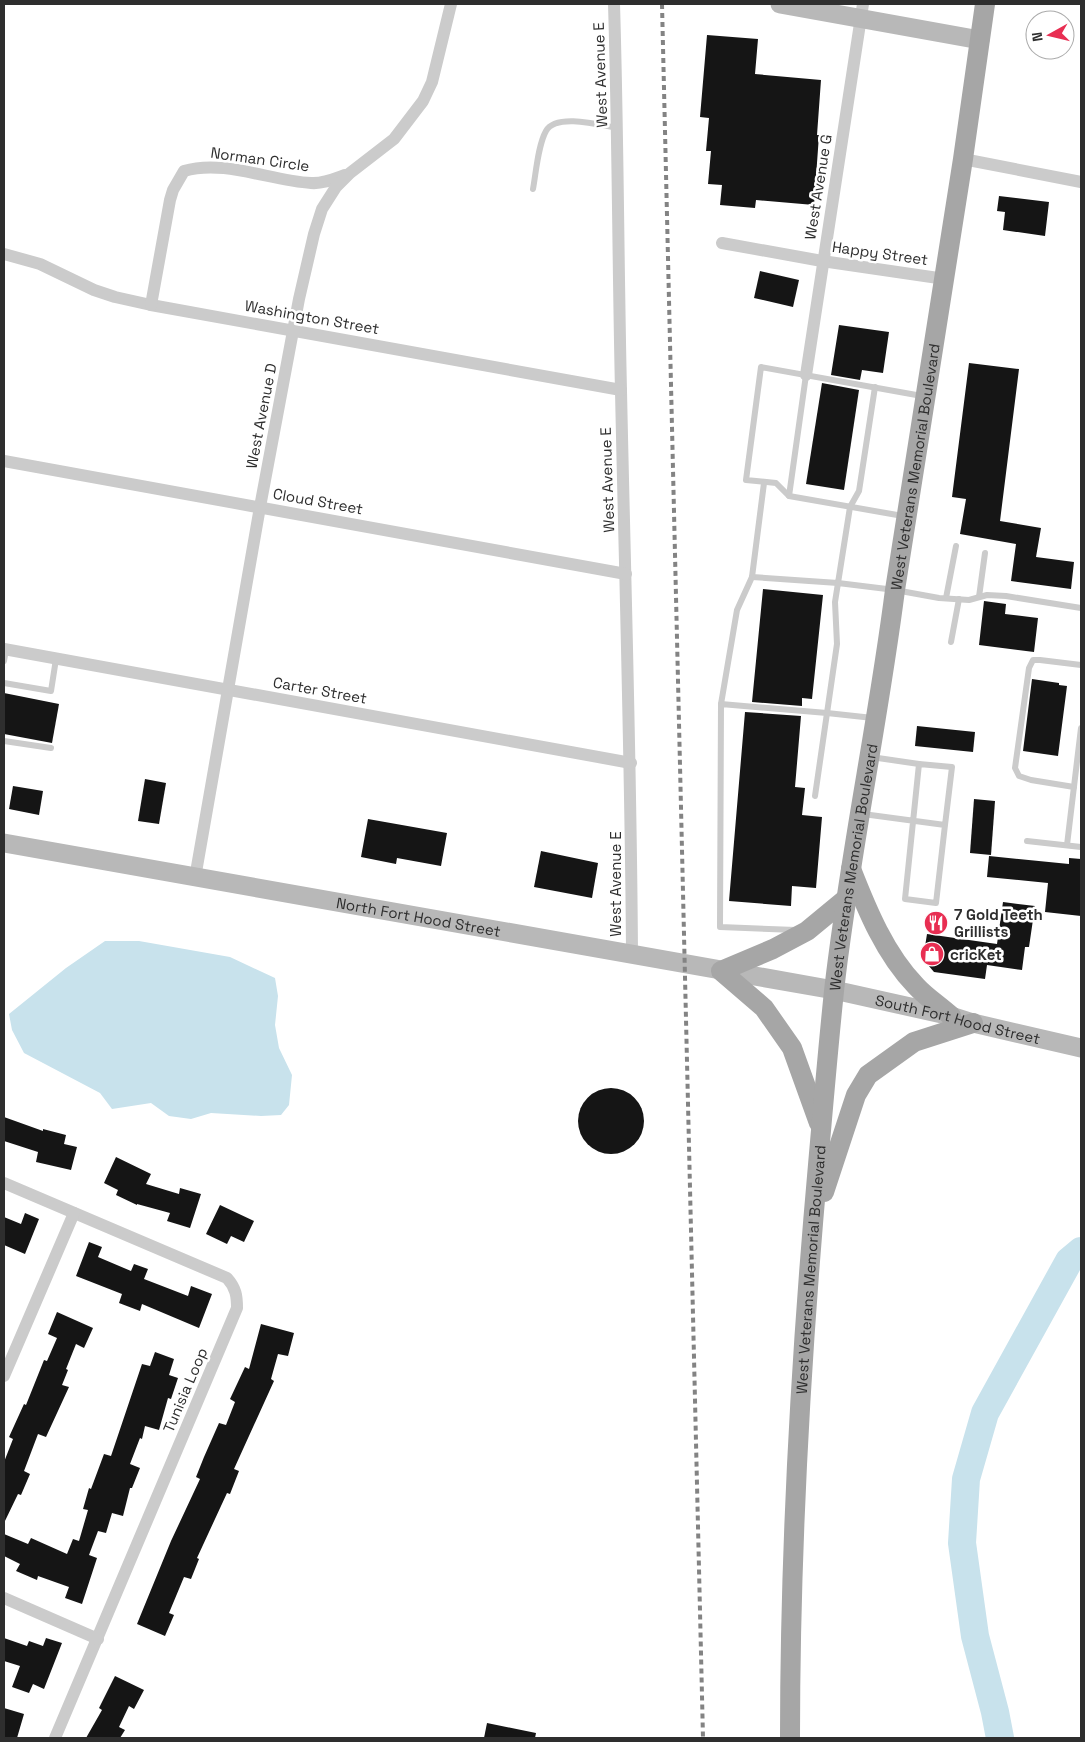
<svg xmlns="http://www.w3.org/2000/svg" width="1085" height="1742" font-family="'Space Grotesk',sans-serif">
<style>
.water{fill:#c8e2ec}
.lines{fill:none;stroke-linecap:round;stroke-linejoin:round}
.river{stroke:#c8e2ec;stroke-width:28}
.building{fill:#151515}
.lane{stroke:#cbcbcb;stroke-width:6}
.street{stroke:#cbcbcb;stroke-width:12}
.secondary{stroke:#b8b8b8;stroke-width:19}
.primary{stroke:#a6a6a6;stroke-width:20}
.rail{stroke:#838383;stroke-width:4;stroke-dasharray:5 4;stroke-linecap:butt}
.labels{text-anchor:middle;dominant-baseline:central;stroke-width:5;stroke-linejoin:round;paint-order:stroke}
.street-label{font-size:15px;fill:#2e2e2e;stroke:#fff}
.poi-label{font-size:15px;font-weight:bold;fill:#2e2e2e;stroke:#fff;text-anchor:start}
</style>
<rect width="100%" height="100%" fill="#fff"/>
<!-- water -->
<path class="water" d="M 105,941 L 139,941 L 230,957 L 275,978 L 278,996 L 275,1025 L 279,1048 L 292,1075 L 289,1105 L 281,1115 L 261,1116 L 211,1113 L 191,1119 L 169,1116 L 151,1103 L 112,1109 L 100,1093 L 24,1053 L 12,1030 L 9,1014 L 66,968 Z"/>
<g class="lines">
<!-- river -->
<path class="river" d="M 1000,1738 L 995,1712 L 975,1636 L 962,1543 L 966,1479 L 985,1413 L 1069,1261 L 1081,1251"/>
</g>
<!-- building -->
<g class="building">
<path d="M 707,35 L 758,39 L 755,74 L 821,80 L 817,135 L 819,135 L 814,205 L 756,200 L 755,208 L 720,205 L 722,185 L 708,184 L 711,151 L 706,151 L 709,118 L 700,117 Z"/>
<path d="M 999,196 L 1049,202 L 1045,236 L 1003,230 L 1005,212 L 997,211 Z"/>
<path d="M 760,271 L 799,280 L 793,307 L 754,298 Z"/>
<path d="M 839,325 L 889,332 L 883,373 L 862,370 L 860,380 L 831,375 Z"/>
<path d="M 969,363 L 1019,369 L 1000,521 L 1041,528 L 1036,557 L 1074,562 L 1071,589 L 1011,581 L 1016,544 L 960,534 L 966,499 L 952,497 Z"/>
<path d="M 822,383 L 859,390 L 844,490 L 806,484 Z"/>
<path d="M 763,589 L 823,595 L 812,699 L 802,698 L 802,706 L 752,702 Z"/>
<path d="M 984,601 L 1006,604 L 1005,614 L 1038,618 L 1034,652 L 979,645 Z"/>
<path d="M 1032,679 L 1059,683 L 1059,685 L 1067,686 L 1058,756 L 1023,751 Z"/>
<path d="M 4,693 L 59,704 L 52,743 L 4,734 Z"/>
<path d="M 745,712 L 801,716 L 795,787 L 805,788 L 802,815 L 822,817 L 816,888 L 792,886 L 791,906 L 729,901 Z"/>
<path d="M 917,726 L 975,732 L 973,752 L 915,746 Z"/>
<path d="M 145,779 L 166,783 L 159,824 L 138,821 Z"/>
<path d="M 13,786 L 43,791 L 39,815 L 9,809 Z"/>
<path d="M 974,799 L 995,801 L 991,855 L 970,853 Z"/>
<path d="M 368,819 L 447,833 L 441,866 L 397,858 L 396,864 L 361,857 Z"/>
<path d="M 541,851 L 598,863 L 592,898 L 534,887 Z"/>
<path d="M 989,856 L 1069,864 L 1069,858 L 1081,859 L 1081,916 L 1045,912 L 1048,883 L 987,877 Z"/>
<path d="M 1003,902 L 1035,906 L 1029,947 L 1025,947 L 1022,970 L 987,965 L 985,979 L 934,972 L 923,959 L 927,934 L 997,944 Z"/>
<circle cx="611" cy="1121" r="33"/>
<path d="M 4,1117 L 43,1131 L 43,1129 L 66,1135 L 64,1144 L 77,1147 L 71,1170 L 36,1162 L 38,1152 L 4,1141 Z"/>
<path d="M 116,1157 L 151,1174 L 146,1184 L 179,1194 L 180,1188 L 201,1194 L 190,1228 L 167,1221 L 170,1213 L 137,1204 L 137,1205 L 116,1195 L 118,1190 L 104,1183 Z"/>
<path d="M 220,1205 L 254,1221 L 244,1242 L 231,1236 L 227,1244 L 206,1234 Z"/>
<path d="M 25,1213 L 39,1219 L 25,1254 L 4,1245 L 4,1217 L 21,1224 Z"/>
<path d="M 89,1242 L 102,1247 L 98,1257 L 131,1271 L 134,1264 L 148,1269 L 144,1279 L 188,1296 L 191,1286 L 212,1294 L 199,1328 L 142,1304 L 140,1311 L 119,1303 L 122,1294 L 76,1276 Z"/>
<path d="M 57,1312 L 93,1328 L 84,1348 L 76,1344 L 66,1369 L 68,1370 L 62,1385 L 69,1387 L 46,1437 L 38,1434 L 24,1471 L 30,1474 L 21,1495 L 18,1494 L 4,1523 L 4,1462 L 13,1439 L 9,1437 L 24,1404 L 26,1405 L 44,1360 L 47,1361 L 57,1338 L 48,1334 Z"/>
<path d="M 261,1324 L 294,1333 L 288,1356 L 278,1354 L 271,1379 L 274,1381 L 234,1469 L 239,1471 L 230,1494 L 227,1493 L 197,1558 L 199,1559 L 191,1579 L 184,1577 L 169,1613 L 174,1615 L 165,1636 L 137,1624 L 171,1541 L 200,1479 L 196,1477 L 204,1457 L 219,1423 L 226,1425 L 235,1402 L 230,1399 L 245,1367 L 249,1369 Z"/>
<path d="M 155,1352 L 174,1359 L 169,1375 L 178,1378 L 171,1399 L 168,1398 L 159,1430 L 145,1426 L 142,1439 L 140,1438 L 130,1464 L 140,1468 L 132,1488 L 130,1488 L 123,1516 L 112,1513 L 106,1533 L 98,1531 L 89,1555 L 97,1558 L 82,1604 L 65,1598 L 69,1587 L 38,1576 L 37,1580 L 16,1571 L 20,1564 L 4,1556 L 4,1534 L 28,1544 L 31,1538 L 67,1554 L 73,1539 L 79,1541 L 88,1510 L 83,1509 L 89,1488 L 91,1489 L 104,1454 L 111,1456 L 142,1364 L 150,1366 Z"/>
<path d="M 4,1638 L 27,1646 L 29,1641 L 43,1646 L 46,1638 L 62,1643 L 44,1689 L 33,1684 L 29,1693 L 12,1687 L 20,1666 L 4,1661 Z"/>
<path d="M 115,1676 L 144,1690 L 134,1709 L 129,1706 L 119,1727 L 125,1730 L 120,1738 L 86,1738 L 102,1710 L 99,1708 Z"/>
<path d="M 4,1708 L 24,1714 L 17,1738 L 4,1738 Z"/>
<path d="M 487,1723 L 536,1733 L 535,1738 L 484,1738 Z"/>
</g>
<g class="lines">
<!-- lane -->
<g class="lane">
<path d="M 533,189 C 536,173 538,145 546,131 C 556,113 600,125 617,128"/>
<path d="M 789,496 L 806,375"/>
<path d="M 903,516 L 789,496 L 776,483 L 746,480 L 761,367 L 922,396"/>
<path d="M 752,577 L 838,583 L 850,507 L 859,491 L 875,387"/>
<path d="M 979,597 L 985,553"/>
<path d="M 946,598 L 956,546"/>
<path d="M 951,642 L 959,599"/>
<path d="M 4,661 L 6,649"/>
<path d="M 4,683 L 51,691 L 56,659"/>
<path d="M 721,704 L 737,610 L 752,577 L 764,483"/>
<path d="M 4,741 L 51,748"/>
<path d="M 871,757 L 919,764"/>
<path d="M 1074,787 L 1031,780 L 1019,776 L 1015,768 L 1029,668 L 1033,660 L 1040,660 L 1081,665"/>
<path d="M 815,796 L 837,644 L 835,602 L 838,583 L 895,590 L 939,598 L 969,600 L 987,595 L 1006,596 L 1081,608"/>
<path d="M 863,814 L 945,825 L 952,767 L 919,764 L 905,899 L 936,903 L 945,825"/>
<path d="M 1027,841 L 1081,847"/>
<path d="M 1067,845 L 1081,728"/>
<path d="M 796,930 L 720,927 L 721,704 L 827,713 L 873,718"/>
</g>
<!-- street -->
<g class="street">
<path d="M 614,4 C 618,133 618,262 621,391 C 625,579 631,767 632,955"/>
<path d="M 963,159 L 1081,182"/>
<path d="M 722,243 L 822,261 L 945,279"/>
<path d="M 4,254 L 40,264 L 94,290 L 115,297 L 151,305 L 621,390"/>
<path d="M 151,305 L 170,200 L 173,190 L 184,171 C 224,159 271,181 311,183 C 323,184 334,179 345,175"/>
<path d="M 806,375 L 863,4"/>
<path d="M 4,461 L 626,574"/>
<path d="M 4,649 L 631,763"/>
<path d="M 195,878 L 260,507 L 299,299 L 314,234 L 322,209 L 336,187 L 350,173 L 394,139 L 423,101 L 432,82 L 451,4"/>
<path d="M 4,1183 L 227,1278 C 236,1288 237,1296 237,1308 L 55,1738"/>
<path d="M 4,1376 L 74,1213"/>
<path d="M 4,1598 L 98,1639"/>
</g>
<!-- secondary -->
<g class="secondary">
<path d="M 780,4 L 980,40"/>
<path id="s1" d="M 4,843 L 834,990 L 951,1016 L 973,1023 L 1081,1048"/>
</g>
<!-- primary -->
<g class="primary">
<path d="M 851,869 C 867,910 885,954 916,986 C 926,997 940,1006 951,1016"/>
<path d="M 819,1123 L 792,1048 L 764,1008 L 721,971 L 773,949 L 807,931 L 847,898"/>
<path d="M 824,1192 L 856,1095 L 868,1075 L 914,1042 L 973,1023"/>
<path id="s2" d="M 790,1738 C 790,1547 801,1355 818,1165 C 823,1107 828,1049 834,991 C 849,857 878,724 895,590 L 963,159 L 985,4"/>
</g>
<!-- rail -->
<path class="rail" d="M 662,4 L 703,1738"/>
</g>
<!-- icons -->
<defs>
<g id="restaurant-disc" transform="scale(1.25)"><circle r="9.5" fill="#e82e52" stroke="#fff"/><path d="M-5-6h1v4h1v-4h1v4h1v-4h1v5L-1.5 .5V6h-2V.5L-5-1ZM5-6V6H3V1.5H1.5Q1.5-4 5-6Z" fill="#fff"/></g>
<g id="shop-disc" transform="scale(1.25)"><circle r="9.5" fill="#e82e52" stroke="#fff"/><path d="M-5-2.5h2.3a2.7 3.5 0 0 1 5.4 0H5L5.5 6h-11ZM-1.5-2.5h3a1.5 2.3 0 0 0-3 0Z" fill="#fff"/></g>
</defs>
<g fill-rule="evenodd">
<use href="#restaurant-disc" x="936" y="923"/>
<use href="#shop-disc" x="932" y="954"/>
</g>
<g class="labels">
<!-- street labels -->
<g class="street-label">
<text transform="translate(600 75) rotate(-92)">West Avenue E</text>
<text transform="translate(260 159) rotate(8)">Norman Circle</text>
<text transform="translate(818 187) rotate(-81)">West Avenue G</text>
<text transform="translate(880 253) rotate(8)">Happy Street</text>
<text transform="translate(312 317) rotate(10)">Washington Street</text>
<text transform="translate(261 416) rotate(-79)">West Avenue D</text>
<text stroke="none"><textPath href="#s2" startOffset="1279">West Veterans Memorial Boulevard</textPath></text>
<text transform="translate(607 480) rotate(-92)">West Avenue E</text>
<text transform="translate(318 501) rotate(10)">Cloud Street</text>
<text transform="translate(320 690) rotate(10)">Carter Street</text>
<text stroke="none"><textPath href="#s2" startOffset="874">West Veterans Memorial Boulevard</textPath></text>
<text transform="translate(615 884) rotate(-90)">West Avenue E</text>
<text stroke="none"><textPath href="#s1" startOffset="421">North Fort Hood Street</textPath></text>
<text stroke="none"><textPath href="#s1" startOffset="970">South Fort Hood Street</textPath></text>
<text stroke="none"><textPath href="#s2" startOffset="469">West Veterans Memorial Boulevard</textPath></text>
<text transform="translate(185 1390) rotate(-67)">Tunisia Loop</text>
</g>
<!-- poi labels -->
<g class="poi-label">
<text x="954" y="914">7 Gold Teeth<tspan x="954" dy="17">Grillists</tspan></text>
<text x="950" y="954">cricKet</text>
</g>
</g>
<!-- border -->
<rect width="1085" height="1742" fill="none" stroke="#2e2e2e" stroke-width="10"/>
<!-- north arrow -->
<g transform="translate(1050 35) rotate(262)"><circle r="24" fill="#ffffff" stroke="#ababab"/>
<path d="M0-4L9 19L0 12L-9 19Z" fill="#e82e52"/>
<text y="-8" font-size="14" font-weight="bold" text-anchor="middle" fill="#2e2e2e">N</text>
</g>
</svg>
